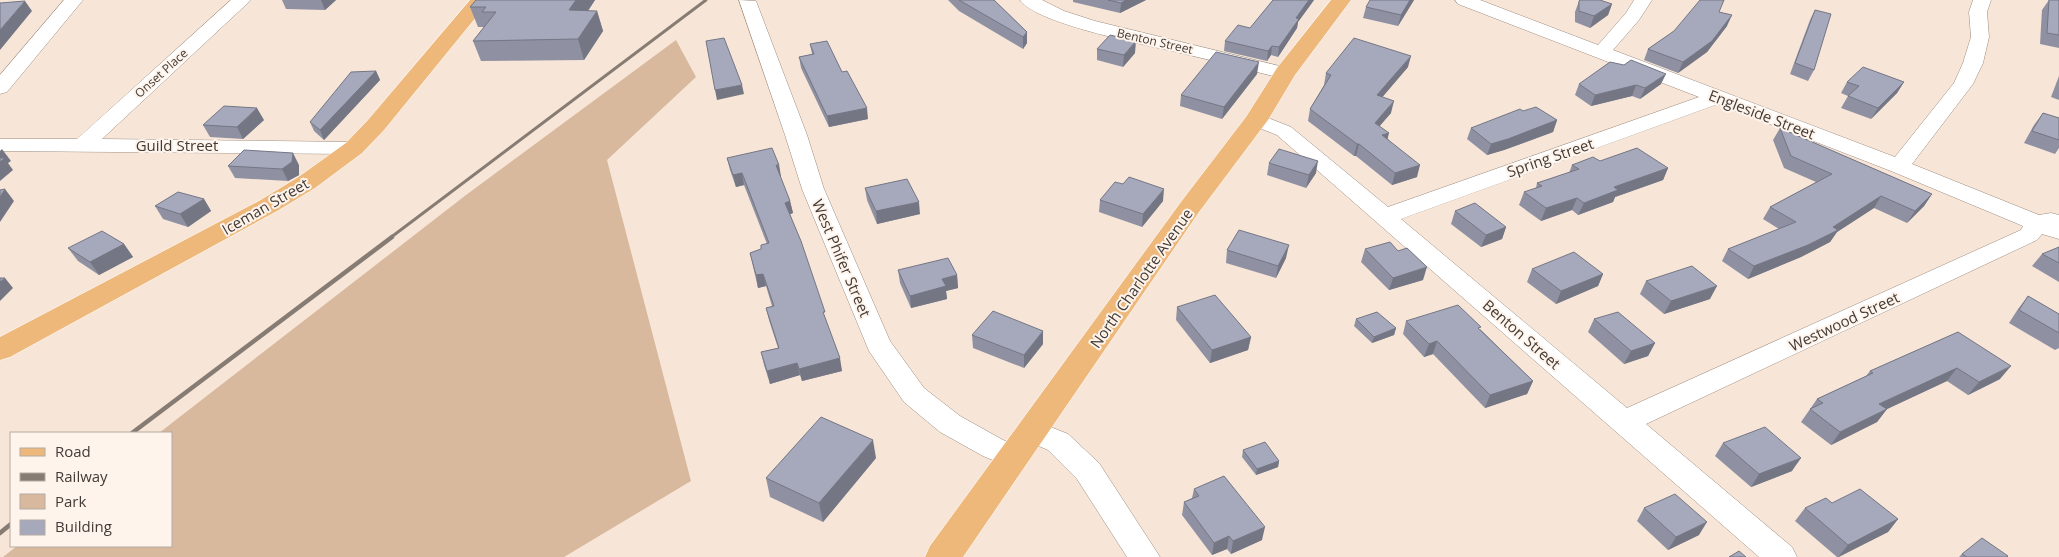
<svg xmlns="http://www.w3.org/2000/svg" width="2059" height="557" font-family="'Open Sans',sans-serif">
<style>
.green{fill:#d8b99e}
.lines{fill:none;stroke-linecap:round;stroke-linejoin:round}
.minor-casing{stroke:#9c8c7f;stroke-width:1}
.major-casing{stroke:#fff;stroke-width:1}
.minor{fill:#fff;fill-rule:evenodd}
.major{fill:#eeb87b;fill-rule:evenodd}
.rail-far1{stroke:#877c73;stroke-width:3}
.rail{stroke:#877c73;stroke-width:4.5}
.wall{fill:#8f91a2}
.shaded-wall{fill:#747684}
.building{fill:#a6a9bc;stroke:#747684}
.labels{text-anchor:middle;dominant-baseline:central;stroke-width:4;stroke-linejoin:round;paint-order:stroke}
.far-street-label{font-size:12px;fill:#423b36;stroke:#fff4ec}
.street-label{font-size:15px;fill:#423b36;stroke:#fff4ec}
</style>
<rect width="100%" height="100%" fill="#f7e6d7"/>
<!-- green -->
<path class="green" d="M 676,40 L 696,77 L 607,160 L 691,481 L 564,557 L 3,557 L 17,546 L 171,546 L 171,433 L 159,433 L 466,195 Z"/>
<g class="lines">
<!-- minor casing -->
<g class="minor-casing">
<g id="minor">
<path d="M 64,0 L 83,0 L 7,92 L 0,94 L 0,75 Z"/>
<path d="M 231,0 L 251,0 L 102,139 L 354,142 L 362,143 L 365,148 L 362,153 L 354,154 L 0,151 L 0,139 L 77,139 Z"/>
<path d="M 739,0 L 756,1 L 807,135 L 824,189 L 890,341 L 924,388 L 960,416 L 1003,440 L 1025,449 L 1030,457 L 1025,465 L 1015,468 L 1005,465 L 983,456 L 940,432 L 904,402 L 869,351 L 802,189 L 785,135 Z"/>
<path d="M 1020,0 L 1042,0 L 1064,11 L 1095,21 L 1292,69 L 1295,73 L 1292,77 L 1285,79 C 1252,71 1219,62 1185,54 C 1153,46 1037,25 1020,0 Z"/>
<path d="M 1455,0 L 1480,0 L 1598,45 L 1626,13 L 1634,0 L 1652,0 L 1639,20 L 1613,50 L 1895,157 L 1954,83 L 1963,63 L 1971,37 L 1969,12 L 1973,0 L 1991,0 L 1987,12 L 1989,37 L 1983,63 L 1973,84 L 1912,164 L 2039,215 L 2051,213 L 2059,215 L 2059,239 L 2042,234 L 2037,240 L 1646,424 L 1792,547 L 1797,557 L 1759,557 L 1277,135 L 1249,124 L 1246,120 L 1249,116 L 1256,114 L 1263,116 L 1291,127 L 1388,207 L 1699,97 L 1458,4 ZM 1718,104 L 1891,171 L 2023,226 L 2021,230 L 1627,408 L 1401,219 Z"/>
<path d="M 1033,420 L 1068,434 L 1099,463 L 1160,557 L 1127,557 L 1077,479 L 1048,450 L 1023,439 L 1019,431 L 1023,423 Z"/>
</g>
</g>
<!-- major casing -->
<g class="major-casing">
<g id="major">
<path d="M 470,0 L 490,0 L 384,130 L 362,153 L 315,188 L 277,211 L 10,357 L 0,360 L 0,337 L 259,201 L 297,178 L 346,143 L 368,120 Z"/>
<path d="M 1331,0 L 1351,0 L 1295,75 L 1268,120 L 1199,212 L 963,557 L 925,557 L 930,546 L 1181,202 L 1246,117 L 1277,68 Z"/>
</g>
</g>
<!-- minor -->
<use href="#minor" class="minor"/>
<!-- major -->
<use href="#major" class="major"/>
<!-- rail-far1 -->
<path class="rail-far1" d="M 390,238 L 706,0"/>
<!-- rail -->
<g class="rail">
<path d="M 132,433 L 392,237"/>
<path d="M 0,533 L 11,524"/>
</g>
</g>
<!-- wall -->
<g class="wall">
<path d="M 282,0 L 336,0 L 325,10 L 286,9 Z"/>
<path d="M 476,0 L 595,0 L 588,11 L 597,11 L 603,31 L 584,60 L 481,61 L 473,41 L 484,27 L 478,27 L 470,7 Z"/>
<path d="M 948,0 L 994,0 L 1027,32 L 1027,43 L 1023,49 L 959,11 Z"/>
<path d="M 1073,0 L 1146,0 L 1120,13 L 1073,2 Z"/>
<path d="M 1273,0 L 1314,0 L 1298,22 L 1297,28 L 1278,57 L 1271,55 L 1267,61 L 1224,51 L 1225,41 L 1250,28 Z"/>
<path d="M 1414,0 L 1398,26 L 1363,18 L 1366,7 Z"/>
<path d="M 2049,0 L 2059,0 L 2059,48 L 2040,44 L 2042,10 Z"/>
<path d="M 1579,1 L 1612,4 L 1608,15 L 1590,28 L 1575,22 L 1575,12 Z"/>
<path d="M 1815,10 L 1814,70 L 1808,81 L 1790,74 L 1810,20 Z"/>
<path d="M 1719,12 L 1727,26 L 1707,52 L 1678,73 L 1644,60 L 1648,49 L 1674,31 Z"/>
<path d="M 810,44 L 868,119 L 829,127 L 801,68 L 799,57 L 812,54 Z"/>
<path d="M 1097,49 L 1135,53 L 1123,67 L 1097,60 Z"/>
<path d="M 1408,67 L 1382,97 L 1391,113 L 1379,126 L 1388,139 L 1417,177 L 1392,185 L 1356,156 L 1354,156 L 1308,121 L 1310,109 L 1324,85 L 1326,73 Z"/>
<path d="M 376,71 L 380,80 L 324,140 L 314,131 L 310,122 Z"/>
<path d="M 1257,74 L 1222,119 L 1180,106 L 1181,95 Z"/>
<path d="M 2059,76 L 2059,100 L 2051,97 Z"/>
<path d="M 1847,82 L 1904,82 L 1897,93 L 1871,119 L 1841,108 L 1848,96 L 1841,93 Z"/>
<path d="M 1579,84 L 1661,84 L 1640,99 L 1632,96 L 1591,106 L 1575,95 Z"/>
<path d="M 1523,111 L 1557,120 L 1553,132 L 1504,150 L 1487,155 L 1467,139 L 1471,128 Z"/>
<path d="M 2043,113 L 2059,118 L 2059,148 L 2055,154 L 2024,143 L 2034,125 Z"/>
<path d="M 264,120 L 243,139 L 210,137 L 203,125 Z"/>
<path d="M 1780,128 L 1932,194 L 1924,206 L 1907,223 L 1874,208 L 1837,232 L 1830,242 L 1801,257 L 1748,279 L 1722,261 L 1728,249 L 1779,229 L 1763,219 L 1770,207 L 1816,182 L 1784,168 L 1773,140 Z"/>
<path d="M 727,158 L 779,165 L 780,177 L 790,201 L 793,213 L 790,214 L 826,322 L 842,371 L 802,381 L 800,375 L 770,384 L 764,365 L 761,352 L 778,348 L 769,320 L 766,308 L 772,306 L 766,286 L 758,288 L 750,253 L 761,249 L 767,244 L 744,185 L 736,187 L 730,170 Z"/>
<path d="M 1600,161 L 1668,168 L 1663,180 L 1615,197 L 1613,202 L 1578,215 L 1572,210 L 1541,221 L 1519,205 L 1524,192 L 1536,188 L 1537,183 L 1569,173 L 1572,165 Z"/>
<path d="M 1269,163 L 1316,173 L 1306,188 L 1267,175 Z"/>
<path d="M 299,165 L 299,175 L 288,181 L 235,178 L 228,166 Z"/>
<path d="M 865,188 L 920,214 L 877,224 L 867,200 Z"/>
<path d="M 204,199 L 211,211 L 188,227 L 163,219 L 155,206 Z"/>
<path d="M 1100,200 L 1163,201 L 1142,227 L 1099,212 Z"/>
<path d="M 1455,211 L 1506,227 L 1502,239 L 1481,247 L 1451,224 Z"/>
<path d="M 124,244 L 133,257 L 99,275 L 78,261 L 68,248 Z"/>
<path d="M 2059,247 L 2059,282 L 2032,266 L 2042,254 Z"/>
<path d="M 1365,249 L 1398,251 L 1423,280 L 1389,290 L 1361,262 Z"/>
<path d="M 1227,250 L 1286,258 L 1276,278 L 1226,263 Z"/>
<path d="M 1532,269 L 1603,274 L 1598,286 L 1556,304 L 1527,282 Z"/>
<path d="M 898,270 L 957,275 L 958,288 L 946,291 L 947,299 L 911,308 L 900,283 Z"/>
<path d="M 1646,281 L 1710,299 L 1664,314 L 1640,294 Z"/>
<path d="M 2028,296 L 2059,314 L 2059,348 L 2055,350 L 2009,323 L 2018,309 Z"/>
<path d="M 1177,307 L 1251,337 L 1248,350 L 1210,363 L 1176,320 Z"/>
<path d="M 1356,319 L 1396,328 L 1394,335 L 1372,343 L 1354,326 Z"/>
<path d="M 1594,319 L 1655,343 L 1648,356 L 1624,364 L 1588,332 Z"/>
<path d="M 1406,321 L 1480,329 L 1533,381 L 1527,394 L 1485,408 L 1433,354 L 1424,357 L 1403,334 Z"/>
<path d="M 1958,332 L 2000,379 L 1968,395 L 1947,381 L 1887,409 L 1877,422 L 1831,445 L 1801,422 L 1817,399 L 1866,376 L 1870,371 Z"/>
<path d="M 972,335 L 1043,344 L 1024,368 L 973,348 Z"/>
<path d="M 1723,443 L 1792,471 L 1751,487 L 1715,456 Z"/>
<path d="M 1243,450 L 1279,461 L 1278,467 L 1256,475 L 1242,457 Z"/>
<path d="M 876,458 L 823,522 L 770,497 L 766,478 Z"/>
<path d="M 1194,489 L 1262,540 L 1231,554 L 1227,549 L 1212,555 L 1182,515 L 1184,502 L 1192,498 Z"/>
<path d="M 1832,503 L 1898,519 L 1888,532 L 1839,557 L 1837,557 L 1795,521 L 1805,508 Z"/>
<path d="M 1644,508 L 1699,535 L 1668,550 L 1637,521 Z"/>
<path d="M 1962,554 L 2007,557 L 1959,557 Z"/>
</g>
<!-- shaded-wall -->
<g class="shaded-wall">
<path d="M 321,0 L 336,0 L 325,10 Z"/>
<path d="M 576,0 L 595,0 L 575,30 L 569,10 Z"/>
<path d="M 1126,0 L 1146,0 L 1120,13 L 1121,3 Z"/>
<path d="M 1309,0 L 1314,0 L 1298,22 L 1297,28 L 1278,57 L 1279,47 L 1296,18 Z"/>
<path d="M 1410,0 L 1414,0 L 1398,26 L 1401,15 Z"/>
<path d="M 25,1 L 32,11 L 0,50 L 0,30 Z"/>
<path d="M 1612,4 L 1608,15 L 1590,28 L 1594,16 Z"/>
<path d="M 597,11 L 603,31 L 584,60 L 578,39 Z"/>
<path d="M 1732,15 L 1727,26 L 1707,52 L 1678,73 L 1683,62 Z"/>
<path d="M 1027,32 L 1027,43 L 1023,49 L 1023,37 Z"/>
<path d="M 1136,41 L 1135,53 L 1123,67 L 1124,55 Z"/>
<path d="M 1272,46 L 1271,55 L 1267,61 L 1268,51 Z"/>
<path d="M 1411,56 L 1408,67 L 1374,107 L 1377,95 Z"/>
<path d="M 1259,62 L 1257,74 L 1222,119 L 1224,107 Z"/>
<path d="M 376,71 L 380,80 L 324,140 L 320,130 Z"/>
<path d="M 1666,74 L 1661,84 L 1640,99 L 1645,88 Z"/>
<path d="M 1904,82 L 1897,93 L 1871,119 L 1878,108 Z"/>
<path d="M 742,85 L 744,94 L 717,100 L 715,90 Z"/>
<path d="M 1636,85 L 1632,96 L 1591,106 L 1595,95 Z"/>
<path d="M 1394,101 L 1391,113 L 1372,135 L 1375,123 Z"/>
<path d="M 257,108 L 264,120 L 243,139 L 237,127 Z"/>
<path d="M 867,108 L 868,119 L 829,127 L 827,116 Z"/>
<path d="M 1557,120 L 1553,132 L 1504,150 L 1487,155 L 1491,144 Z"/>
<path d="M 1389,133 L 1386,145 L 1382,135 Z"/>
<path d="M 1357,144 L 1359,144 L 1356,156 L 1354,156 Z"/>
<path d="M 2,149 L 11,161 L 8,163 L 13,170 L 0,181 L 0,151 Z"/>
<path d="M 293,153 L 299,165 L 299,175 L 288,181 L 282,169 Z"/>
<path d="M 1318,161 L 1316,173 L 1306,188 L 1309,175 Z"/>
<path d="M 776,165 L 779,165 L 781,176 L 778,177 Z"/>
<path d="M 1420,165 L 1417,177 L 1392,185 L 1395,173 Z"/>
<path d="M 1668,168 L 1663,180 L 1615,197 L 1613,202 L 1578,215 L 1584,203 L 1614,187 Z"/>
<path d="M 742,173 L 744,185 L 736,187 L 733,175 Z"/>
<path d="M 5,189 L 14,201 L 0,222 L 0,197 Z"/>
<path d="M 1164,189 L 1163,201 L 1142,227 L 1143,214 Z"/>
<path d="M 1932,194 L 1924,206 L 1907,223 L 1915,211 Z"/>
<path d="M 1881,196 L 1874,208 L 1837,232 L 1830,242 L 1801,257 L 1748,279 L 1754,266 L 1833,227 Z"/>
<path d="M 1577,198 L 1572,210 L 1541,221 L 1546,208 Z"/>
<path d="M 204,199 L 211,211 L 188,227 L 180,214 Z"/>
<path d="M 790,201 L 793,213 L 788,215 L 785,203 Z"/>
<path d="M 919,202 L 920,214 L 877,224 L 876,211 Z"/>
<path d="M 1506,227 L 1502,239 L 1481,247 L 1486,235 Z"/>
<path d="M 124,244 L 133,257 L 99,275 L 90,262 Z"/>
<path d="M 1289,245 L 1286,258 L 1276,278 L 1278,266 Z"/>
<path d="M 1427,267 L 1423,280 L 1389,290 L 1393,278 Z"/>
<path d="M 763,274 L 766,286 L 758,288 L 756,275 Z"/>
<path d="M 1603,274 L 1598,286 L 1556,304 L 1561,291 Z"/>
<path d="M 957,275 L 958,288 L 946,291 L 947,299 L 911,308 L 910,296 L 942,279 Z"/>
<path d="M 5,278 L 13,288 L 0,301 L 0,282 Z"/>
<path d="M 1717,286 L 1710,299 L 1664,314 L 1671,301 Z"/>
<path d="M 1396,328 L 1394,335 L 1372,343 L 1374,337 Z"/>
<path d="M 1043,331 L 1043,344 L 1024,368 L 1024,355 Z"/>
<path d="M 1251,337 L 1248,350 L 1210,363 L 1212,350 Z"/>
<path d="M 1437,341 L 1433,354 L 1424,357 L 1429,344 Z"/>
<path d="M 1655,343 L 1648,356 L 1624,364 L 1631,351 Z"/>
<path d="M 840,358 L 842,371 L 802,381 L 799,369 Z"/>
<path d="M 797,363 L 800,375 L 770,384 L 767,371 Z"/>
<path d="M 2011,366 L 2000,379 L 1968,395 L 1979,382 Z"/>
<path d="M 1957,368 L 1947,381 L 1870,417 L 1879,404 Z"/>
<path d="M 1533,381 L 1527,394 L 1485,408 L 1490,395 Z"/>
<path d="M 1887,409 L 1877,422 L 1831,445 L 1840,432 Z"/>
<path d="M 873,440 L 876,458 L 823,522 L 819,503 Z"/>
<path d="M 1801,458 L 1792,471 L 1751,487 L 1759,474 Z"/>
<path d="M 1279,461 L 1278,467 L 1256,475 L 1257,469 Z"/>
<path d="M 1898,519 L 1888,532 L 1838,557 L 1848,545 Z"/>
<path d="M 1707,522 L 1699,535 L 1668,550 L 1676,537 Z"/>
<path d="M 1265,527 L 1262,540 L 1231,554 L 1233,541 Z"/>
<path d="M 1229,536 L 1227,549 L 1212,555 L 1214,543 Z"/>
</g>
<!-- building -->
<g class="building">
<path d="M 476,0 L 576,0 L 569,10 L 597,11 L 578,39 L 473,41 L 496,12 L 482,12 L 486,7 L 470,7 Z"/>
<path d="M 959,0 L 994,0 L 1027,32 L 1023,37 Z"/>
<path d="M 1108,0 L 1126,0 L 1121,3 Z"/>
<path d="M 1273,0 L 1309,0 L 1296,18 L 1299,19 L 1279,47 L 1272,46 L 1268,51 L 1225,41 L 1238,25 L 1250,28 Z"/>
<path d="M 1370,0 L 1410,0 L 1401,15 L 1366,7 Z"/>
<path d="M 1580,0 L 1600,0 L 1612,4 L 1594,16 L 1579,11 L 1579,1 Z"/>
<path d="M 1700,0 L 1724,0 L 1719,12 L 1732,15 L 1712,41 L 1683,62 L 1648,49 L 1674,31 Z"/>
<path d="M 2049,0 L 2059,0 L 2059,35 L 2047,33 Z"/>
<path d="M 25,1 L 0,30 L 0,3 Z"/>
<path d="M 1815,10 L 1831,14 L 1814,70 L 1795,63 Z"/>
<path d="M 1110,35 L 1136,41 L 1124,55 L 1097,49 Z"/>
<path d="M 724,38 L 742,85 L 715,90 L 706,41 Z"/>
<path d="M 1354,38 L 1411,56 L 1377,95 L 1394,101 L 1375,123 L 1389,133 L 1382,135 L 1420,165 L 1395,173 L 1359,144 L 1357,144 L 1310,109 L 1331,75 L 1326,73 Z"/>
<path d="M 827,41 L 842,72 L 847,71 L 867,108 L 827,116 L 799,57 L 814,54 L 810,44 Z"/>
<path d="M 1216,52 L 1259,62 L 1224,107 L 1181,95 Z"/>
<path d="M 1631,60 L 1666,74 L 1645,88 L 1636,85 L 1595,95 L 1579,84 L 1610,62 L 1624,65 Z"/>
<path d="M 1863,67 L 1904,82 L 1878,108 L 1848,96 L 1859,86 L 1847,82 Z"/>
<path d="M 376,71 L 320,130 L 310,122 L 351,72 Z"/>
<path d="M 224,106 L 257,108 L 237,127 L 203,125 Z"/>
<path d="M 1536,107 L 1557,120 L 1508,139 L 1491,144 L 1471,128 L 1520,109 L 1523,111 Z"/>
<path d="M 2043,113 L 2059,118 L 2059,140 L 2032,131 Z"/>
<path d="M 1780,128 L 1932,194 L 1915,211 L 1881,196 L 1833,227 L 1838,230 L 1808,245 L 1754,266 L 1728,249 L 1796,222 L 1770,207 L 1832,174 L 1791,156 Z"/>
<path d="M 772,148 L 779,165 L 776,165 L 790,201 L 785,203 L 801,241 L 825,312 L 823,312 L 840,358 L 799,369 L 797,363 L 767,371 L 761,352 L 779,348 L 766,308 L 774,306 L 763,274 L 756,275 L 750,253 L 761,249 L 761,245 L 769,243 L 742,173 L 733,175 L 727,158 Z"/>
<path d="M 1637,148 L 1668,168 L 1614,187 L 1618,190 L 1584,203 L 1577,198 L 1546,208 L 1524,192 L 1542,186 L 1537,183 L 1579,169 L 1572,165 L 1593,157 L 1600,161 Z"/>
<path d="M 1279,149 L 1318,161 L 1309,175 L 1269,163 Z"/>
<path d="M 244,150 L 293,153 L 292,162 L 282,169 L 228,166 Z"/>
<path d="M 0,158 L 5,158 L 0,162 Z"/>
<path d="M 1129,177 L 1164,189 L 1143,214 L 1100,200 L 1115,182 L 1123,184 Z"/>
<path d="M 907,179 L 919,202 L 876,211 L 865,188 Z"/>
<path d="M 5,189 L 0,197 L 0,190 Z"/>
<path d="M 178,192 L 204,199 L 180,214 L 155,206 Z"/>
<path d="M 1475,203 L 1506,227 L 1486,235 L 1455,211 Z"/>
<path d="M 1239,230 L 1289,245 L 1278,266 L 1227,250 Z"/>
<path d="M 102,231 L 124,244 L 90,262 L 68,248 Z"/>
<path d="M 1390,242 L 1398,251 L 1407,248 L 1427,267 L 1393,278 L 1365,249 Z"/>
<path d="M 2059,247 L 2059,263 L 2042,254 Z"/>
<path d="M 1574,252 L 1603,274 L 1561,291 L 1532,269 Z"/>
<path d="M 948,258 L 957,275 L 942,279 L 946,286 L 910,296 L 898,270 Z"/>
<path d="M 1692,266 L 1717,286 L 1671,301 L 1646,281 Z"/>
<path d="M 0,278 L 5,278 L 0,282 Z"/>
<path d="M 1215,295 L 1251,337 L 1212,350 L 1177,307 Z"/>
<path d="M 2028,296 L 2059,314 L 2059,333 L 2019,310 Z"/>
<path d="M 1458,305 L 1481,327 L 1478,328 L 1533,381 L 1490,395 L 1437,341 L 1429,344 L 1406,321 Z"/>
<path d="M 993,311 L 1043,331 L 1024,355 L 972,335 Z"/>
<path d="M 1377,312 L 1396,328 L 1374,337 L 1356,319 Z"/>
<path d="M 1618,312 L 1655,343 L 1631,351 L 1594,319 Z"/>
<path d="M 1958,332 L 2011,366 L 1979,382 L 1957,368 L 1879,404 L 1887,409 L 1840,432 L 1810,409 L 1823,403 L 1817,399 L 1873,373 L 1870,371 Z"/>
<path d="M 821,417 L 873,440 L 819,503 L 766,478 Z"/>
<path d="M 1765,427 L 1801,458 L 1759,474 L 1723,443 Z"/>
<path d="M 1265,442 L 1279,461 L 1257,469 L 1243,450 Z"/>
<path d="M 1224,476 L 1265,527 L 1233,541 L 1229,536 L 1214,543 L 1184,502 L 1199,496 L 1194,489 Z"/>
<path d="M 1860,489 L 1898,519 L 1848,545 L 1805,508 L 1826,498 L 1832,503 Z"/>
<path d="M 1675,494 L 1707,522 L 1676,537 L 1644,508 Z"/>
<path d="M 1982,538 L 2008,556 L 2007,557 L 1967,557 L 1962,554 Z"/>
<path d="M 1739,551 L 1746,557 L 1729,557 Z"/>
</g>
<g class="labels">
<!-- far-street labels -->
<g class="far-street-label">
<text transform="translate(1155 41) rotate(13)">Benton Street</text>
<text transform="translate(161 73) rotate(-42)">Onset Place</text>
</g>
<!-- street labels -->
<g class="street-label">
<text transform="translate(1762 114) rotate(21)">Engleside Street</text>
<text x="177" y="145">Guild Street</text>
<text transform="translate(1550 157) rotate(-19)">Spring Street</text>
<text transform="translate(265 206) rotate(-30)">Iceman Street</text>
<text transform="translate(842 258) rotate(67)">West Phifer Street</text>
<text transform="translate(1141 278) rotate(-55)">North Charlotte Avenue</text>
<text transform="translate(1844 321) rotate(-25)">Westwood Street</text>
<text transform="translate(1522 334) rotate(41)">Benton Street</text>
</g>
</g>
<!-- legend -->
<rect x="10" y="432" width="162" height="115" fill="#fff4ec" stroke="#b3aaa3"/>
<rect x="20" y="448" width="25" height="8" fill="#eeb87b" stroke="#b3aaa3"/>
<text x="55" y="457" font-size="15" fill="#423b36">Road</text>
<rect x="20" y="473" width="25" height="8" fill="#877c73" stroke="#b3aaa3"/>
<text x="55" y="482" font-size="15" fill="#423b36">Railway</text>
<rect x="20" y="494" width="25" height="15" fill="#d8b99e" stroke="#b3aaa3"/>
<text x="55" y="507" font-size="15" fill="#423b36">Park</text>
<rect x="20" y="520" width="25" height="15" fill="#a6a9bc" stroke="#b3aaa3"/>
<text x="55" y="532" font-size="15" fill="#423b36">Building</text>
</svg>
